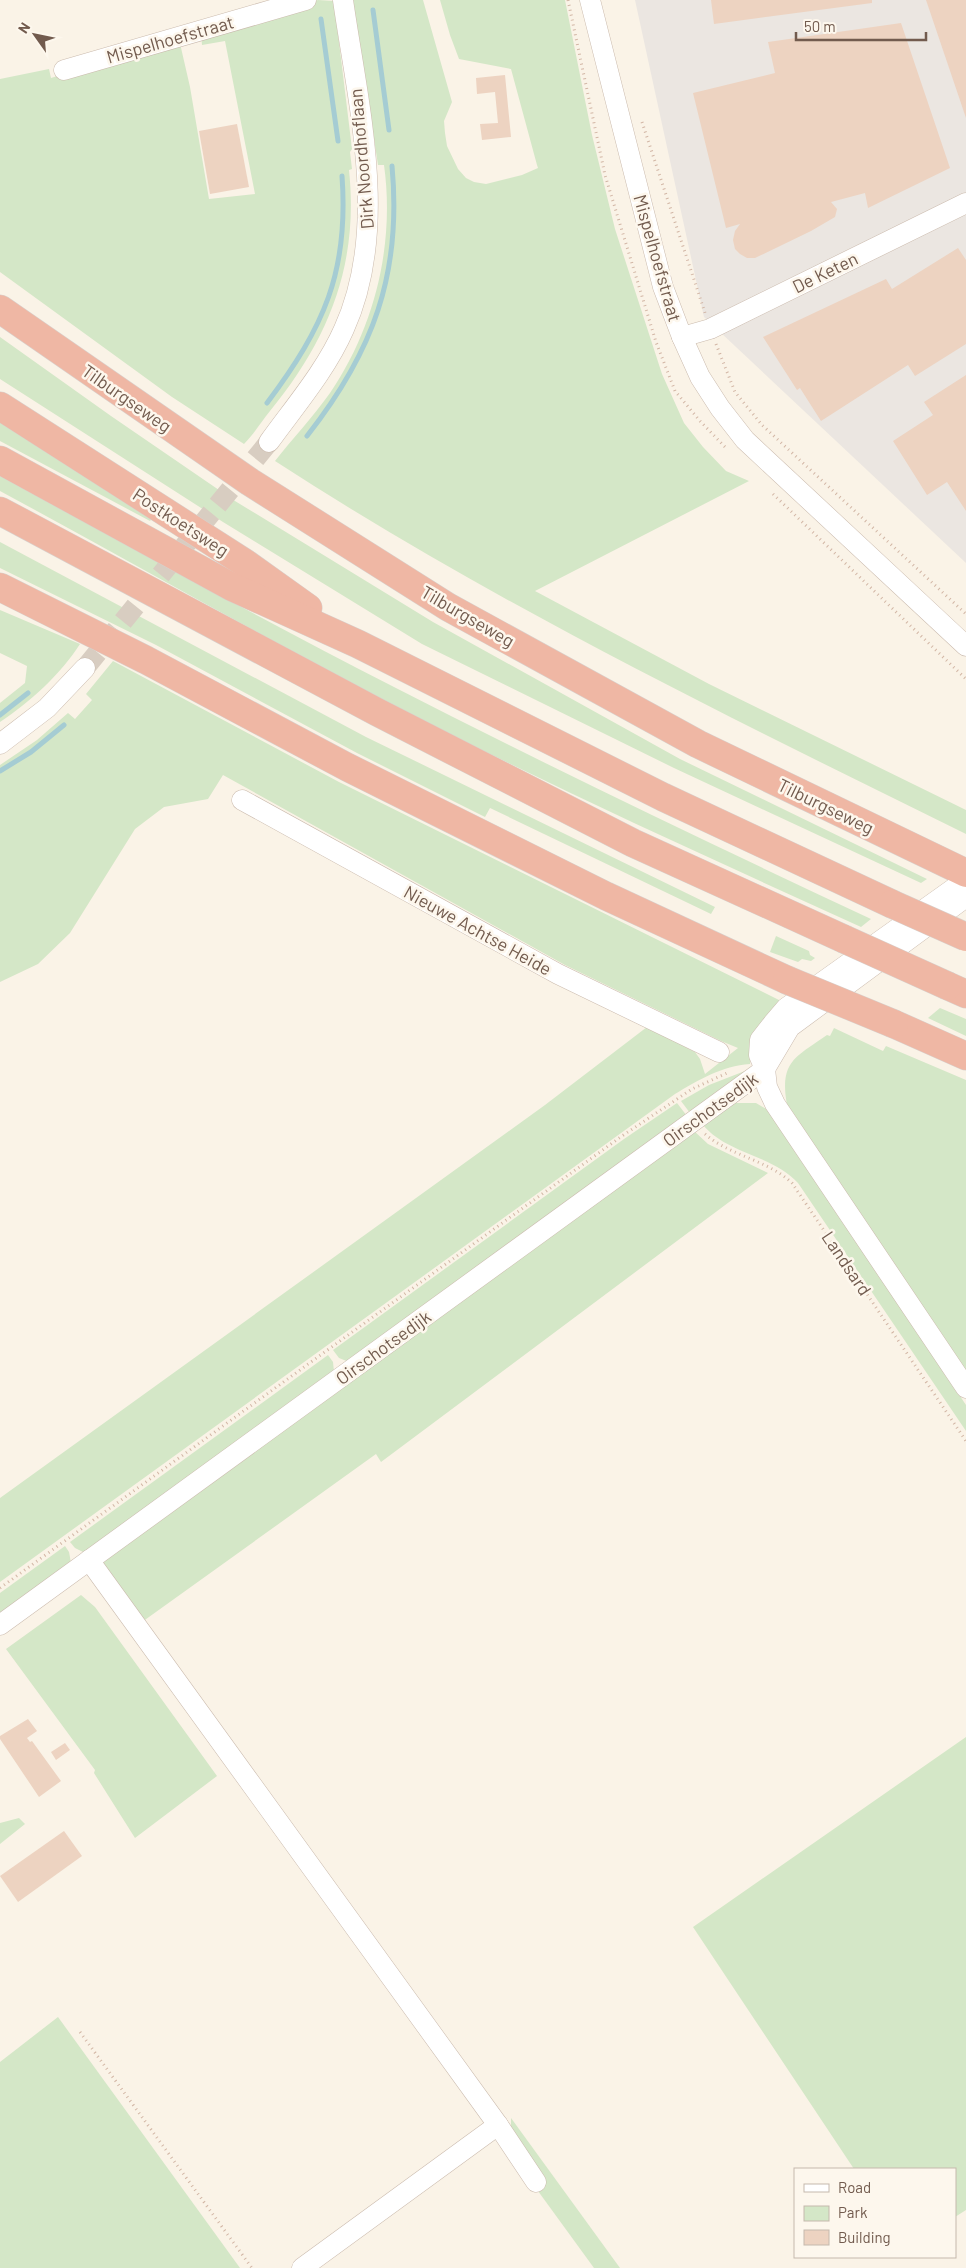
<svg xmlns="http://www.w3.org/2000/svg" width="966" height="2268" font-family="Barlow,sans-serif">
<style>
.industrial{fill:#ebe6e1}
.green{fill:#d4e7c7}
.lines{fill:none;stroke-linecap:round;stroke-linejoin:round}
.stream{stroke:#a5ccd3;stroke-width:5}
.building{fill:#edd3c1}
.minor-tunnel{stroke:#d8cdc1;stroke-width:20;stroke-dasharray:20 10;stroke-linecap:butt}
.minor-casing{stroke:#cbbbae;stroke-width:21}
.highway-casing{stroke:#d8d1cd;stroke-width:29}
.path{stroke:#d2b6a5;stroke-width:3;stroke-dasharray:1 4;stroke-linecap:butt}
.minor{stroke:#fff;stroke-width:20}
.highway{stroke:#efb7a4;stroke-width:28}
.highway-bridge-casing{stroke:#d8d1cd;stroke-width:29;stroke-linecap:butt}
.highway-bridge{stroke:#efb7a4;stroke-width:28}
.labels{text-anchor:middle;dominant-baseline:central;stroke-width:5;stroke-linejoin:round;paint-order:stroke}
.street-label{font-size:18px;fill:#725b4e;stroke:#fdf7ed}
</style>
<rect width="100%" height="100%" fill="#faf3e7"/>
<!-- industrial -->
<path class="industrial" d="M 635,0 L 966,0 L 966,563 L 704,317 Z"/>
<!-- green -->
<g class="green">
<path d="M 318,0 L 334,1 L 352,149 L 350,152 L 352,169 L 349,170 C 359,264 329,339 270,411 C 261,422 254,434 244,444 L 172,397 L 0,272 L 0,79 L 49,69 L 51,78 L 179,39 L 190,87 L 209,199 L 255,194 L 225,41 L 202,45 L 201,33 Z"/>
<path d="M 353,0 L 423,0 L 452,102 L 444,121 L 445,133 L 447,146 L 458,169 L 466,178 L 474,182 L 486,184 L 522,175 L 538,168 L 537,165 L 511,69 L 459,59 L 450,35 L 440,0 L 565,0 L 592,135 L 615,229 L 662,374 L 684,423 L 703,447 L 726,471 L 749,481 L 535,591 L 709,684 L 966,810 L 966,834 C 731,718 495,604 275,461 C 293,438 313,417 330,393 C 375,327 395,244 384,165 L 378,165 Z"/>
<path d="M 0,337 L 111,416 L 235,501 L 433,622 L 680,759 L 927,879 L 921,883 L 674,768 L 422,644 L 223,522 L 0,379 Z"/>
<path d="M 0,421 L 153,517 L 150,521 L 0,441 Z"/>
<path d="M 0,476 C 131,547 261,619 394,687 C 552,768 711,844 871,919 L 861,927 C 701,854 540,782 384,700 C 255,633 128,560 0,491 Z"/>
<path d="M 0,542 L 366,737 L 715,907 L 711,914 L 490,808 L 485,817 L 357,753 L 156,645 L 0,568 Z"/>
<path d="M 0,610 L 80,644 C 60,675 30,702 0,722 L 0,703 L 25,683 L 27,666 L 0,653 Z"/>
<path d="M 113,661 L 339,782 L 783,1002 L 751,1054 L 750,1064 C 722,1066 698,1080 675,1094 L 0,1582 L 0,1498 L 545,1105 L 647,1027 L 695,1052 L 700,1059 L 705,1074 L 738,1048 L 721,1041 L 565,965 L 223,775 L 208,799 L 164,807 L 135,829 L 70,933 L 38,964 L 0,982 L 0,765 L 37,740 L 68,713 L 75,719 L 92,700 L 86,694 Z"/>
<path d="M 776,936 L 809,951 L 810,955 L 815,958 L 811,961 L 802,959 L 798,962 L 770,952 Z"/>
<path d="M 940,1008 L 966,1019 L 966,1036 L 928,1018 Z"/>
<path d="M 834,1028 L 883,1051 L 886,1046 L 966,1080 L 966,1375 L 787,1105 C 779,1061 796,1057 827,1035 L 830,1036 Z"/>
<path d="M 750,1069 L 690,1113 L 681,1101 L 709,1085 Z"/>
<path d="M 677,1103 L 687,1116 L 349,1362 L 339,1358 L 333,1350 L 624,1139 Z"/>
<path d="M 734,1103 L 756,1103 L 768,1110 L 966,1405 L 966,1431 L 798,1183 C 773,1155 727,1154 703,1125 Z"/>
<path d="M 693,1130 L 708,1144 L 768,1173 L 381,1462 L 376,1454 L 142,1622 L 103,1565 L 104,1561 Z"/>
<path d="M 328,1355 L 333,1362 L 334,1372 L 85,1553 L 75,1548 L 70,1542 Z"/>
<path d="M 65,1546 L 69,1552 L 71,1563 L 0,1615 L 0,1593 Z"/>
<path d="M 81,1595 L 95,1607 L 217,1776 L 135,1838 L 94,1773 L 95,1770 L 6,1649 Z"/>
<path d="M 966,1737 L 966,2210 L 955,2217 L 955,2169 L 854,2169 L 693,1927 Z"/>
<path d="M 19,1818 L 25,1824 L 0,1844 L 0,1823 Z"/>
<path d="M 58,2017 L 240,2268 L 0,2268 L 0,2062 Z"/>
<path d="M 511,2118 L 620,2268 L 594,2268 L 522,2169 L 511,2142 Z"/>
</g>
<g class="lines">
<!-- stream -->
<g class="stream">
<path d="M 373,10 L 389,130"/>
<path d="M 321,19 L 338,141"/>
<path d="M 267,403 C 324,327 349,272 342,176"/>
<path d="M 307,436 C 373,352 402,274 392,166"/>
<path d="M 0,715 L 28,693"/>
<path d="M 0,771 L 31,752 L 64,725"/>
</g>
</g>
<!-- building -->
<g class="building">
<path d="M 711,0 L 872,0 L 872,3 L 714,24 Z"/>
<path d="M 926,0 L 966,0 L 966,118 Z"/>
<path d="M 901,23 L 950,168 L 868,208 L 865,193 L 831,202 L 837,209 L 835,217 L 811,231 L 755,258 L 747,258 L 740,254 L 735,249 L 733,240 L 735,231 L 740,224 L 726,228 L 693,93 L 775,73 L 768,42 Z"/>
<path d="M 505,75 L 511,137 L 482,140 L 480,124 L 498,123 L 495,92 L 477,94 L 476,78 Z"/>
<path d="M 237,124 L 249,187 L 210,194 L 199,131 Z"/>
<path d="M 958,248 L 966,260 L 966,344 L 915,376 L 908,365 L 821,421 L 800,388 L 797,390 L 763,337 L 886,279 L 892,289 Z"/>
<path d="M 966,375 L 966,511 L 947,482 L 927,495 L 893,441 L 933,415 L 924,402 Z"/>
<path d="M 28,1719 L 37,1731 L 27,1738 L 30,1742 L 32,1741 L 61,1781 L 39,1797 L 0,1739 L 0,1736 Z"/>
<path d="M 65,1743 L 70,1750 L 56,1760 L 51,1752 Z"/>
<path d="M 64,1831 L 82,1856 L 18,1902 L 0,1876 Z"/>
</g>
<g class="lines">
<!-- minor-tunnel -->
<path class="minor-tunnel" d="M 85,668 L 269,442"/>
<!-- minor casing -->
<g class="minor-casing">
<g id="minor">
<path d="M 590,0 L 663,287 L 682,337 L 700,377 L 720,408 L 745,440 L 966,646"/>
<path d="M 64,70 L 306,0"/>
<path d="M 682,337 L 710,329 L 966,203"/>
<path d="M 269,442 C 295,406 326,370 344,329 C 390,228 358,105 343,0"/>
<path d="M 0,744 L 47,708 L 85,668"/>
<path d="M 242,800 L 558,974 L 719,1052"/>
<path d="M 960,884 L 786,1008 L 774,1022 L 760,1040 L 759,1055 L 765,1069 L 767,1087 L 775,1104 L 966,1388"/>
<path d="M 89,1560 L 498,2125 L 536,2182"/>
<path d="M 0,1625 L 765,1069 L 790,1027 L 966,897"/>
<path d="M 302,2268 L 498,2125"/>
</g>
</g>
<!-- highway casing -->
<g class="highway-casing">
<g id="highway">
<path d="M 0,309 L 250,482 L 448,607 L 698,744 L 966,873"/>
<path d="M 0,406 L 245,563 L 308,608"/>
<path d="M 0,460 L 232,587 L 358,644 L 663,797 L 892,904"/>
<path d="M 0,511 L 377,712 L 633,843 L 844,939"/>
<path d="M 0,587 L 146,660 L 347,767 L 606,896 L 787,980"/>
<path d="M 948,986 L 966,994"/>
<path d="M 894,1024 L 966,1056"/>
</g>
</g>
<!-- path -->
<g class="path">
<path d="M 568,0 L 605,175 L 656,342 L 675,391 L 700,421 L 726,448"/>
<path d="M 642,122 L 705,313"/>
<path d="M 716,344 L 735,392 L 762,425 L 966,614"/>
<path d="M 773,494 L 966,679"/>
<path d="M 705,1134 C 730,1156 768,1160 792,1183 L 966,1441"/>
<path d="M 0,1588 L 622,1136 L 692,1089 L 727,1073"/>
<path d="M 80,2032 L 252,2268"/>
</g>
<!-- minor -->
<use href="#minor" class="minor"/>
<!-- highway -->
<use href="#highway" class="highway"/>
<!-- highway-bridge casing -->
<g class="highway-bridge-casing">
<g id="highway-bridge">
<path d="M 892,904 L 966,937"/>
<path d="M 844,939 L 948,986"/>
<path d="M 787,980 L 894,1024"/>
</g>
</g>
<!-- highway-bridge -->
<use href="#highway-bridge" class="highway-bridge"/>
</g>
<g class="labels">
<!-- street labels -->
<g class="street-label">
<text transform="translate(170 39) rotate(-16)">Mispelhoefstraat</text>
<text transform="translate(361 159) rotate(-95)">Dirk Noordhoflaan</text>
<text transform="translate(658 258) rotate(74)">Mispelhoefstraat</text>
<text transform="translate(825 272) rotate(-26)">De Keten</text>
<text transform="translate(127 398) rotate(35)">Tilburgseweg</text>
<text transform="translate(181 522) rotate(33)">Postkoetsweg</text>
<text transform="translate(468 616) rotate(30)">Tilburgseweg</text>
<text transform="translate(826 806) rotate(26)">Tilburgseweg</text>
<text transform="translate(478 930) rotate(29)">Nieuwe Achtse Heide</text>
<text transform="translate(710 1109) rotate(-36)">Oirschotsedijk</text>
<text transform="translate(847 1263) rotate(56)">Landsard</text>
<text transform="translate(383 1347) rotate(-36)">Oirschotsedijk</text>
</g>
</g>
<!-- legend -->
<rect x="794" y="2168" width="162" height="90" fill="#fdf7ed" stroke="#c5b9ad"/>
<rect x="804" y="2184" width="25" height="8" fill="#ffffff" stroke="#c5b9ad"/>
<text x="838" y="2193" font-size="15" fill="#725b4e">Road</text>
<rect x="804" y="2206" width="25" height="15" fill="#d4e7c7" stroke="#c5b9ad"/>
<text x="838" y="2218" font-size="15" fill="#725b4e">Park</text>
<rect x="804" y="2230" width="25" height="15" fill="#edd3c1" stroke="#c5b9ad"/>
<text x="838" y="2243" font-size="15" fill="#725b4e">Building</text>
<!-- north arrow -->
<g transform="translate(35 35) rotate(303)" stroke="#fdf7ed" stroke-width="4" paint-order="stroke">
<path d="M0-4L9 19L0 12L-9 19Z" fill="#725b4e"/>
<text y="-8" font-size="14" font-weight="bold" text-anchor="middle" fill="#725b4e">N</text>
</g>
<!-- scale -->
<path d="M796 32v8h130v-8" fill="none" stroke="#725b4e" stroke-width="2.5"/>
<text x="804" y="32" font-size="15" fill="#725b4e" stroke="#fdf7ed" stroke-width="4" paint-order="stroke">50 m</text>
</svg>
